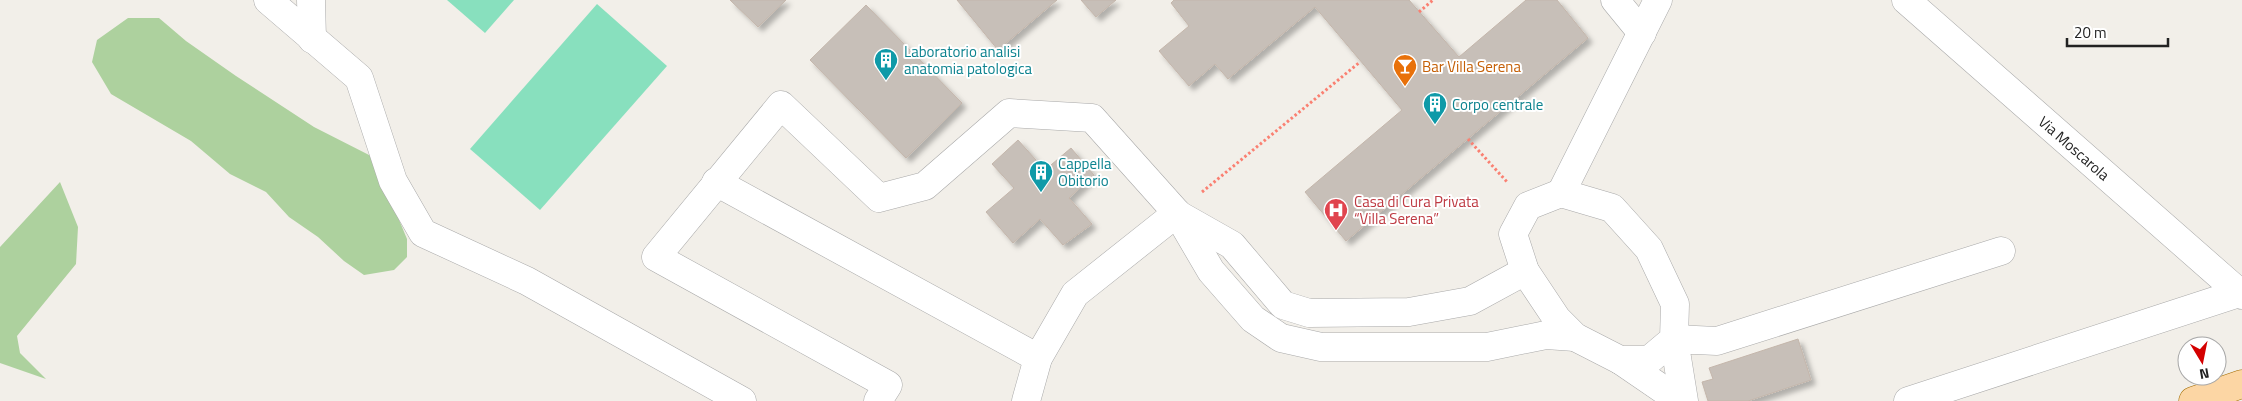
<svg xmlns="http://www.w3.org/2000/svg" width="2242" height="401" font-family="'Titillium Web',sans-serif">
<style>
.forest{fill:#add19e}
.pitch{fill:#88e0be}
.building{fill:#c7bfb8;stroke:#c4b6ab;filter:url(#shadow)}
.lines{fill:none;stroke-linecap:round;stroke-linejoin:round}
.minor-casing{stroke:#a9a9a9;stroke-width:29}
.major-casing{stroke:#a06b00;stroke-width:29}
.path{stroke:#fa8072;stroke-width:3;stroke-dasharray:2.5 2.5;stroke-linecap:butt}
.minor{stroke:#fff;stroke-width:28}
.major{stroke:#fcd6a4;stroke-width:28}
.labels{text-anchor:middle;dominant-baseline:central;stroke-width:4;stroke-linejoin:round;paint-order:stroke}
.culture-label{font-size:15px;fill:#0d838f;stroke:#fff;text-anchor:start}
.food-label{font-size:15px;fill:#c56008;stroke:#fff;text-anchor:start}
.street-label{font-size:15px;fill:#222;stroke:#fff}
.health-label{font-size:15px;fill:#be3a42;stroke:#fff;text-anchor:start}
</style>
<defs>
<filter id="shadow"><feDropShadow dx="4.5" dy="4.5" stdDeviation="2.5" flood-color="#0004"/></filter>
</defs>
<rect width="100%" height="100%" fill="#f2efe9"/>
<!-- forest -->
<g class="forest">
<path d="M 128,18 L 159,18 L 186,41 L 236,76 L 314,127 L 373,157 L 407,239 L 407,257 L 394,270 L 364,275 L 344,261 L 318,237 L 289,217 L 266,192 L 230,174 L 191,141 L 111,94 L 92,62 L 97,40 Z"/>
<path d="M 60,182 L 78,227 L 76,264 L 17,336 L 20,353 L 46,379 L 0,363 L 0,247 Z"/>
</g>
<!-- pitch -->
<g class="pitch">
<path d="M 447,0 L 514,0 L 485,33 Z"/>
<path d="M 597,4 L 667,66 L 540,210 L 470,149 Z"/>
</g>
<!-- building -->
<g class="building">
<path d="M 730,0 L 786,0 L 758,27 Z"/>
<path d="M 957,0 L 1057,0 L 998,50 Z"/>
<path d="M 1081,0 L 1116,0 L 1096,17 Z"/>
<path d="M 1174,0 L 1409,0 L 1459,57 L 1526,0 L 1557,0 L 1588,38 L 1346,241 L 1305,192 L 1402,110 L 1315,7 L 1228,79 L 1215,64 L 1189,86 L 1159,51 L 1189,26 L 1171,3 Z"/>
<path d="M 866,5 L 962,103 L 906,158 L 810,60 Z"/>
<path d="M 1018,140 L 1045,170 L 1071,148 L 1094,175 L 1069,198 L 1092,224 L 1063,245 L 1040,219 L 1013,243 L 986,212 L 1014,188 L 992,164 Z"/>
<path d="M 1798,339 L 1811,380 L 1748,401 L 1708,401 L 1702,382 L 1713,379 L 1709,368 Z"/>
</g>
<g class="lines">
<!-- minor casing -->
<g class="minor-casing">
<g id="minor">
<path d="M 268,0 L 359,78 L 393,181 L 423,233 L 527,281 L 742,401"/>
<path d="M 311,0 L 312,39"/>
<path d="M 1615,0 L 1642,33"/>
<path id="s1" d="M 1906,0 L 2242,295"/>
<path d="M 716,182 L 1038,358"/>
<path d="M 1561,193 L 1612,208 L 1649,249 L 1675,304 L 1674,339 L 1649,360 L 1620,360 L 1575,337 L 1557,319 L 1525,271 L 1513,234 L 1528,206 Z"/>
<path d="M 1561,193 L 1658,0"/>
<path d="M 1179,215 L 1232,245 L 1283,305 L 1309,313 L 1409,312 L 1470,301 L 1525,271"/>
<path d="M 1620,360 L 1680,401"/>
<path d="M 878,401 L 888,385 L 656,257 L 781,105 L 879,198 L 925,186 L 1009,113 L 1092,118 L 1177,213 L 1211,271 L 1253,319 L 1281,338 L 1321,347 L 1487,347 L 1546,335 L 1575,337"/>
<path d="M 1026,401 L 1038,358 L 1075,294 L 1177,213"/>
<path d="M 1684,401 L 1674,339 L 1717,341 L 2001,251"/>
<path d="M 1908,401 L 2239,293"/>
</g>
</g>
<!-- major casing -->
<g class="major-casing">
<path id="major" d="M 2193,401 L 2242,384"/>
</g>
<!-- path -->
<g class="path">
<path d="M 1419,12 L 1433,0"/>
<path d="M 1468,139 L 1508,183"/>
<path d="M 1202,192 L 1360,62"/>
</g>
<!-- minor -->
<use href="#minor" class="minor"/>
<!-- major -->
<use href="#major" class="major"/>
</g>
<!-- icons -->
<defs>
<g id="building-pin" transform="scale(1.25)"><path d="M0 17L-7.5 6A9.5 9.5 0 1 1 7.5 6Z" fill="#0f9aa8" stroke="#fff"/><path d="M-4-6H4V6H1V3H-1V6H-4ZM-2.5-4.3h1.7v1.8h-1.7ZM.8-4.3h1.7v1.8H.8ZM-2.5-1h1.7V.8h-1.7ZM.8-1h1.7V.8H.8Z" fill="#fff"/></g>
<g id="bar-pin" transform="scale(1.25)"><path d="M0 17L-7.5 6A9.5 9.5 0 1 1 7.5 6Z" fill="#e8710a" stroke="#fff"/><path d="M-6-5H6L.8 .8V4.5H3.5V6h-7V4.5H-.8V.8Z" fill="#fff"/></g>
<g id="hospital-pin" transform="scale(1.25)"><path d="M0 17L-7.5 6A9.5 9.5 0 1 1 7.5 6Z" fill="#e0444e" stroke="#fff"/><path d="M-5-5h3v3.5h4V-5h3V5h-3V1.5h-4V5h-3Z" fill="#fff"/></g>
</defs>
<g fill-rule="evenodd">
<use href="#building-pin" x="886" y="60"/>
<use href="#bar-pin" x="1405" y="66"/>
<use href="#building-pin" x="1435" y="104"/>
<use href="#building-pin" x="1041" y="172"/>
<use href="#hospital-pin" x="1336" y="210"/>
</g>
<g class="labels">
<!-- culture labels -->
<g class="culture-label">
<text x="904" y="51">Laboratorio analisi<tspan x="904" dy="17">anatomia patologica</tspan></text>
<text x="1452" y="104">Corpo centrale</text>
<text x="1058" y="163">Cappella<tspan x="1058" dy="17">Obitorio</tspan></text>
</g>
<!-- food labels -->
<g class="food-label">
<text x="1422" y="66">Bar Villa Serena</text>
</g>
<!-- street labels -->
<g class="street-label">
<text stroke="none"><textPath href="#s1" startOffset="224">Via Moscarola</textPath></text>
</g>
<!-- health labels -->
<g class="health-label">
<text x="1354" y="201">Casa di Cura Privata<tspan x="1354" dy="17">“Villa Serena”</tspan></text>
</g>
</g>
<!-- north arrow -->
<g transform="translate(2202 361) rotate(170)"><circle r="24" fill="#ffffff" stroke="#a7a7a7"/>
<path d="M0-4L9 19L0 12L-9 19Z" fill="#d40000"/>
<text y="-8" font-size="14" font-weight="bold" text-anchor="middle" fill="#222222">N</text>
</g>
<!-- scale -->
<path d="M2067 38v8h101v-8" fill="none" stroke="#222222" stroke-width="2.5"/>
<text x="2074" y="38" font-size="15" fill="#222222" stroke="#ffffff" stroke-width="4" paint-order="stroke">20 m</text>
</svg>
